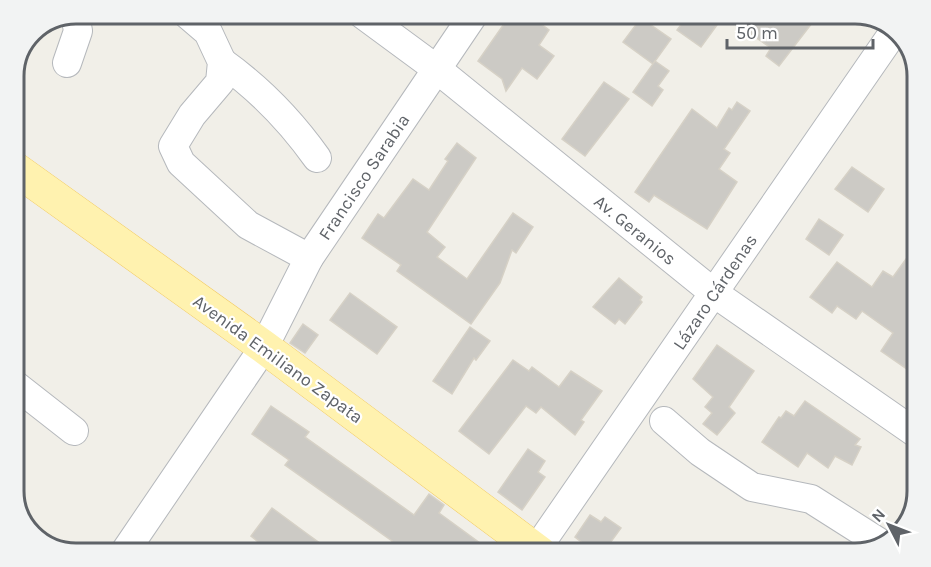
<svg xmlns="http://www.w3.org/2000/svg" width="931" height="567" font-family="Karla,sans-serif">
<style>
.building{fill:#cccac5;stroke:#d6d1c6;stroke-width:1.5}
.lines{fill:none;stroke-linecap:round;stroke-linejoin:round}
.minor-casing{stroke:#b5b8bc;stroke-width:30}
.major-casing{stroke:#f2c960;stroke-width:34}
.minor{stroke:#fff;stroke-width:28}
.major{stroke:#fff2af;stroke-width:33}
.labels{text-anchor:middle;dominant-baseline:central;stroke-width:4.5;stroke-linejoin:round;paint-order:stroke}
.street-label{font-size:18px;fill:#5f6368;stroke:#fff}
.rim{fill:none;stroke:#5f6368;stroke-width:3}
</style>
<rect width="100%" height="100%" fill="#f1efe8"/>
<!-- building -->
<g class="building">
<path d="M 511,14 L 522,14 L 527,17 L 529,15 L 549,30 L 539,45 L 554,56 L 537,79 L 522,68 L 506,91 L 502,79 L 478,61 Z"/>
<path d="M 689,14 L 725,14 L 701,47 L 677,30 Z"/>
<path d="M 761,14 L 819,14 L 779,66 L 766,56 L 771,48 L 748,32 Z"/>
<path d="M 641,18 L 671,39 L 653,64 L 623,42 Z"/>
<path d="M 655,61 L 669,71 L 658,86 L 663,90 L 652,106 L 633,92 Z"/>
<path d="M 604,82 L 629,99 L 585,156 L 562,139 Z"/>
<path d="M 737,102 L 750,111 L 724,149 L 730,153 L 719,169 L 737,182 L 707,229 L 654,195 L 649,202 L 635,192 L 692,109 L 717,128 L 729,108 L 732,110 Z"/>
<path d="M 457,143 L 476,158 L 427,232 L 445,247 L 437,257 L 467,279 L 513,213 L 533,227 L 516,253 L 512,250 L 500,283 L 471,324 L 397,271 L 401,265 L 362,238 L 378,214 L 384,218 L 413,179 L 429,190 L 448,161 L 445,159 Z"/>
<path d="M 852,167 L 884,189 L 868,212 L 835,189 Z"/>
<path d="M 819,219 L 843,235 L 829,255 L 806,239 Z"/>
<path d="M 906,259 L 917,267 L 917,376 L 881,351 L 893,333 L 862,311 L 856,319 L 837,306 L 832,313 L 810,297 L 837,262 L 872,287 L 883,271 L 893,277 Z"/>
<path d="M 619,278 L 642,297 L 640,300 L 642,302 L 625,324 L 619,319 L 615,324 L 593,307 Z"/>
<path d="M 350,293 L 397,327 L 377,354 L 330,320 Z"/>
<path d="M 303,324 L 318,335 L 305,353 L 290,343 Z"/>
<path d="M 470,327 L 490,341 L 476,360 L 474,358 L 452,394 L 433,381 Z"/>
<path d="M 717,345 L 754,371 L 729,407 L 735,413 L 717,435 L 703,424 L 712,413 L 705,407 L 713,397 L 693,379 Z"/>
<path d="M 513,360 L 529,371 L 532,367 L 559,387 L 571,371 L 602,391 L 581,420 L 584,422 L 575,435 L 541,407 L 536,413 L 526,406 L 489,454 L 459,431 Z"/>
<path d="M 805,401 L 860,439 L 855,445 L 861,447 L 852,465 L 835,456 L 828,468 L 807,453 L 798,467 L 762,442 L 779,417 L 781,418 L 786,411 L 794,416 Z"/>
<path d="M 271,406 L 309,432 L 305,437 L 414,515 L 429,494 L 444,505 L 439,513 L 495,554 L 383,554 L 392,541 L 285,465 L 289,460 L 252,434 Z"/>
<path d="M 528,449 L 545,461 L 538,472 L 545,477 L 522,510 L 498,492 Z"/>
<path d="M 272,508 L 306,533 L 335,554 L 273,554 L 251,536 Z"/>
<path d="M 590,515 L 601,522 L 605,517 L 621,528 L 602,554 L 597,554 L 575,537 Z"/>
</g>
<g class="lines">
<!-- minor casing -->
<g class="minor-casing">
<g id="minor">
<path d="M 187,14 L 208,32 L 222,62 L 220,82 L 192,115 L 173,146 L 181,163 L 248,225 L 309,258"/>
<path d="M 362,14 L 438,70 L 714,293 L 917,434"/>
<path d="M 222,62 C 260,89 290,120 317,158"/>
<path d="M 67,63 L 78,31 L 75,14"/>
<path d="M 14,384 L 74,431"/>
<path d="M 664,421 L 700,452 L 752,487 L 811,499 L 885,546"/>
<path d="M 536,550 L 893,33"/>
<path d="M 124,553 L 264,347 L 309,258 L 474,14"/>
</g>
</g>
<!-- major casing -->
<g class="major-casing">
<path id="major" d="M 14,168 L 264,347 L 540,553"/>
</g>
<!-- minor -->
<use href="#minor" class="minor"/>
<!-- major -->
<use href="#major" class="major"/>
</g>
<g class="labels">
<!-- street labels -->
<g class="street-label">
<text transform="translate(364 177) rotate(-56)">Francisco Sarabia</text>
<text transform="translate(635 230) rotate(39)">Av. Geranios</text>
<text transform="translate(715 292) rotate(-56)">Lázaro Cárdenas</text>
<text transform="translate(278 359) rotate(36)">Avenida Emiliano Zapata</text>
</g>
</g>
<!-- crop -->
<path d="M0 0H931V567H0ZM76 24H855A52 52 0 0 1 907 76V491A52 52 0 0 1 855 543H76A52 52 0 0 1 24 491V76A52 52 0 0 1 76 24Z" fill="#f2f3f3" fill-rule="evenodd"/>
<path class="rim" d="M76 24H855A52 52 0 0 1 907 76V491A52 52 0 0 1 855 543H76A52 52 0 0 1 24 491V76A52 52 0 0 1 76 24Z"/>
<!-- north arrow -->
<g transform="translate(889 525) rotate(312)" stroke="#ffffff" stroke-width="4.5" paint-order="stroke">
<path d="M0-4.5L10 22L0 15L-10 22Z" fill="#5f6368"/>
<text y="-9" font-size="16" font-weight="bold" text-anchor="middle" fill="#5f6368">N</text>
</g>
<!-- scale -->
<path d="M727 39v9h146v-9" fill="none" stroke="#5f6368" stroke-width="3"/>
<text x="736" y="39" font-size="18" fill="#5f6368" stroke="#ffffff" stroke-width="4.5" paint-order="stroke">50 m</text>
</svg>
